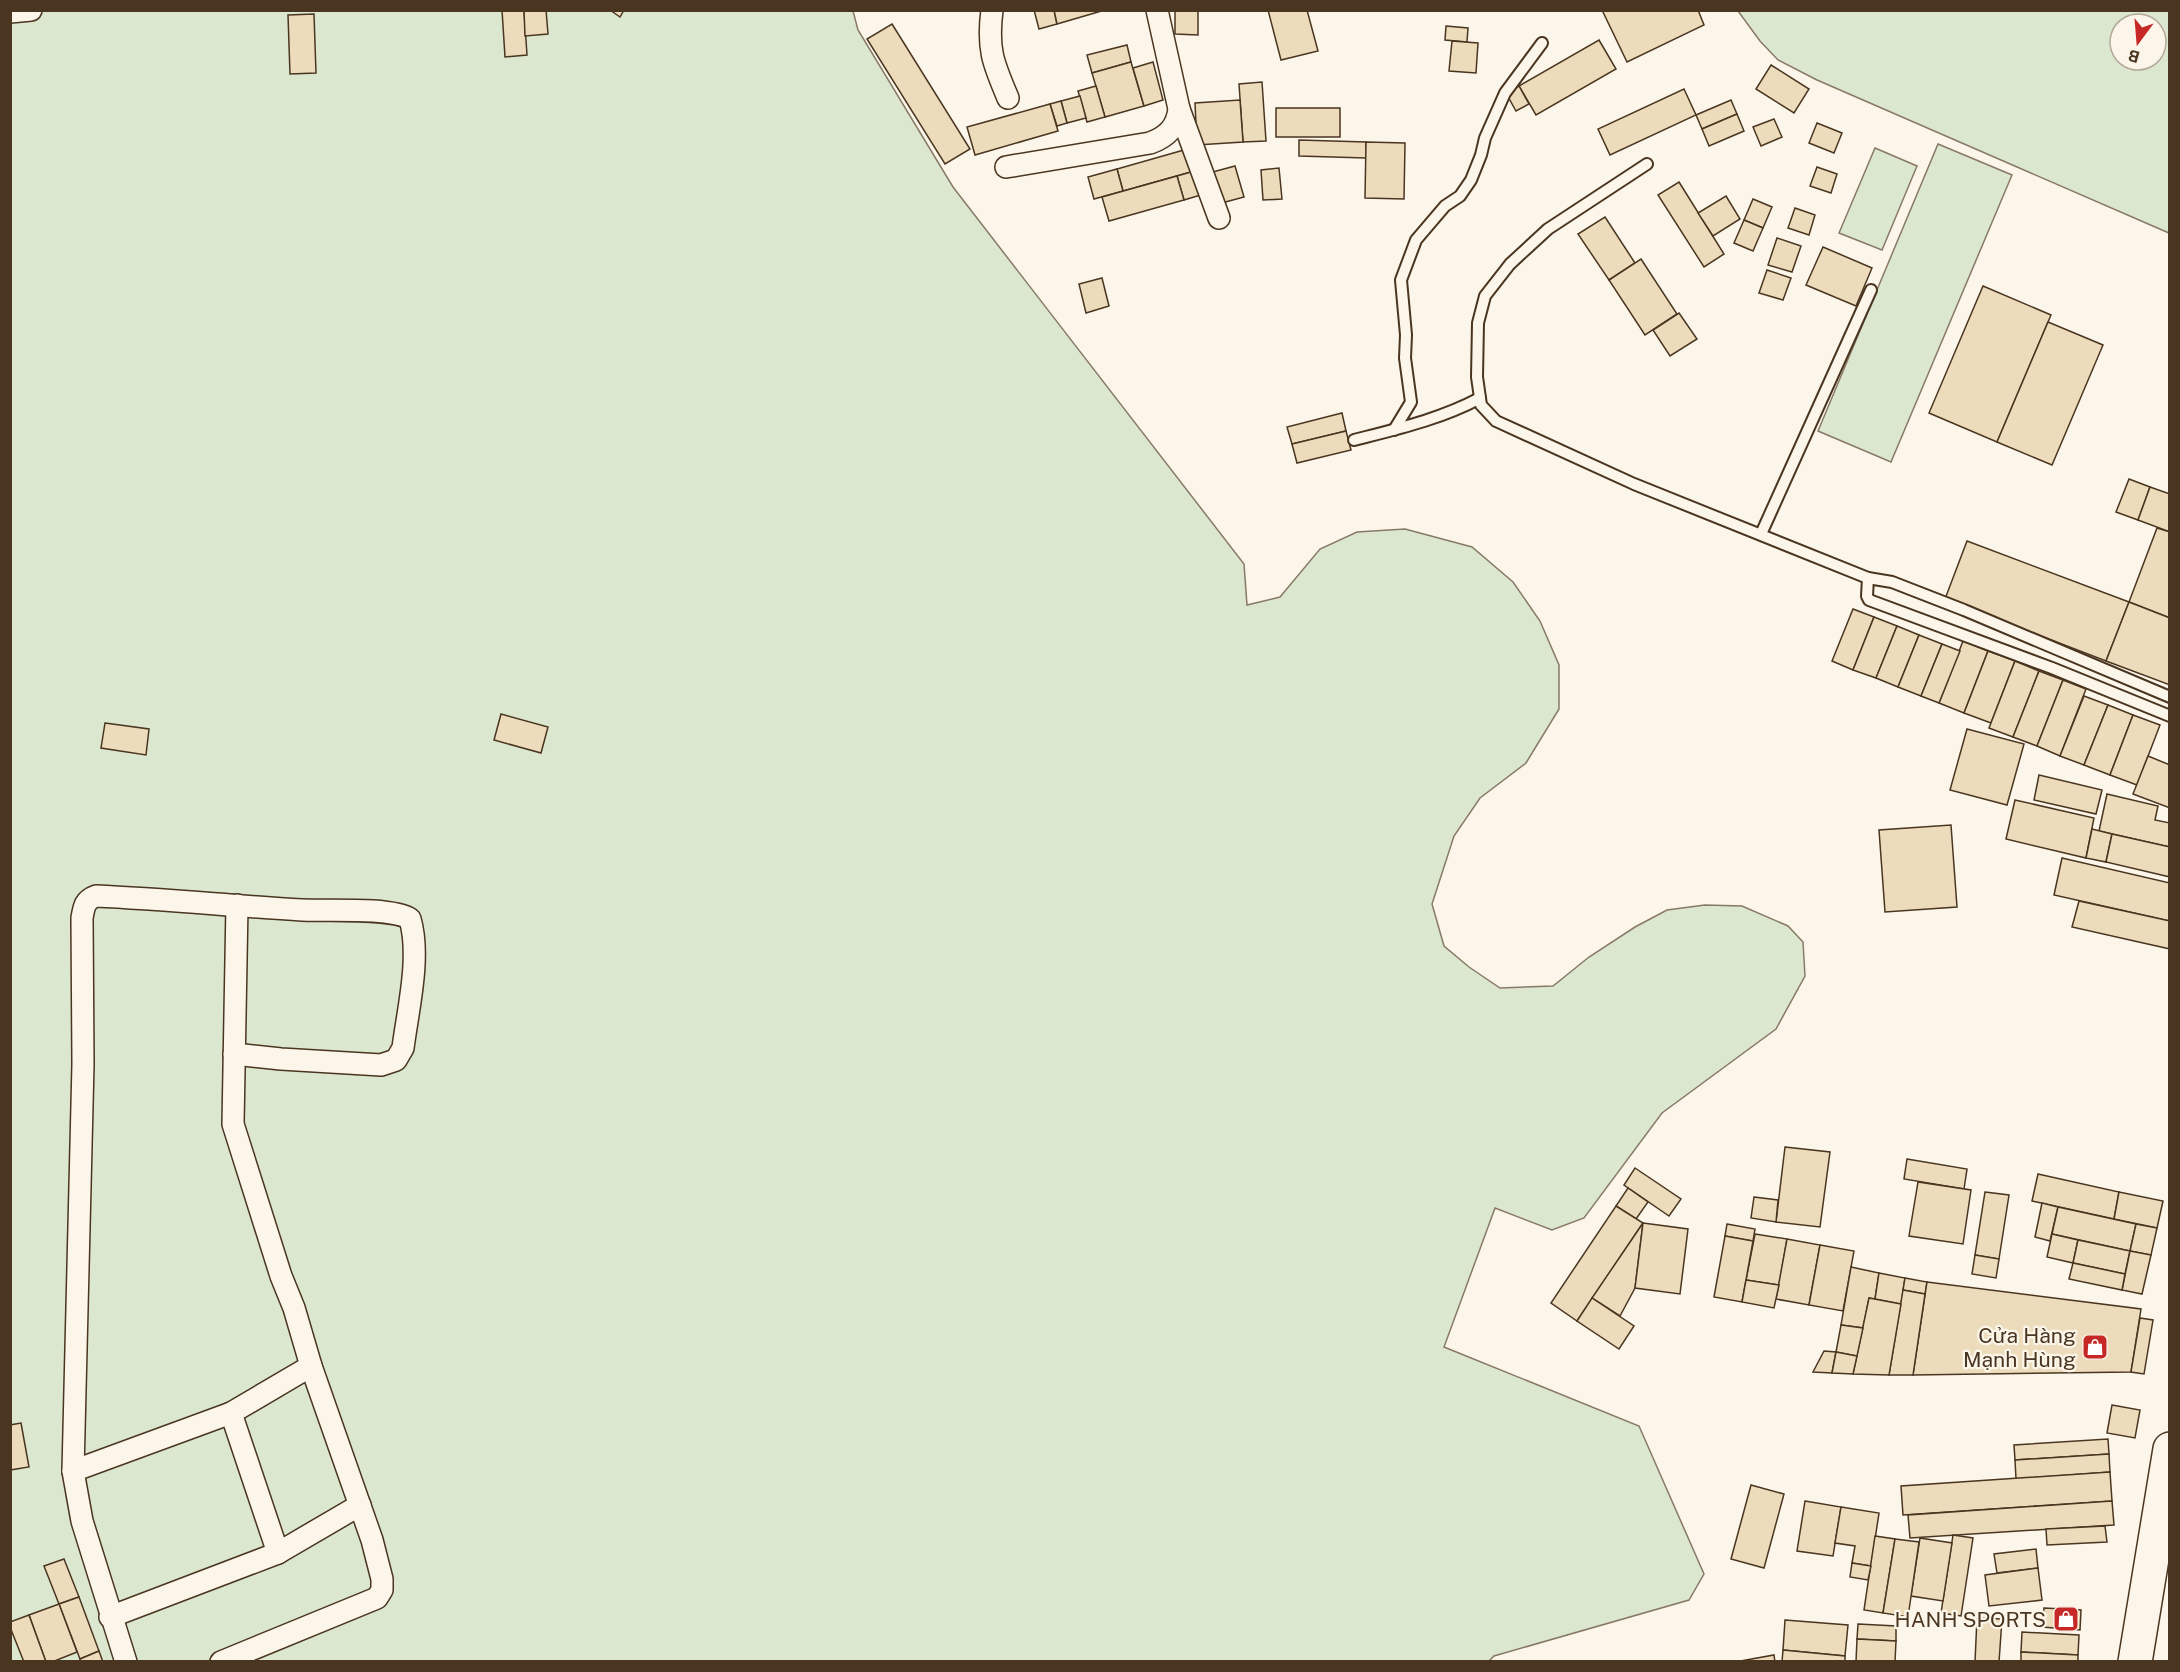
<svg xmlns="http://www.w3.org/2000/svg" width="2180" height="1672" font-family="'Public Sans',sans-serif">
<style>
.green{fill:#dce7d0;stroke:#887966;stroke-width:1.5;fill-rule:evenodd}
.building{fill:#ecdcbc;stroke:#4a3520;stroke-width:1.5}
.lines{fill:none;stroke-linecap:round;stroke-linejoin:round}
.lane-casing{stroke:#4a3520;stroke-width:14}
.street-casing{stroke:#4a3520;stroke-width:24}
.primary-casing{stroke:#4a3520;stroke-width:36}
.lane{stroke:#fbf6e9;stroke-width:10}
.street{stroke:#fbf6e9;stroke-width:21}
.primary{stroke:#fbf6e9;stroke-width:33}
.labels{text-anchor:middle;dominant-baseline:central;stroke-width:4.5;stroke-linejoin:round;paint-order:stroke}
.poi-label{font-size:21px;fill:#4a3520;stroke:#fbf6e9;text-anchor:end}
</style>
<rect width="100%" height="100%" fill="#fbf6e9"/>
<!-- green -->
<g class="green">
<path d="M 11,11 L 853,11 L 858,30 L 953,187 L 1244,564 L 1247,605 L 1280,597 L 1320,549 L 1357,532 L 1405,529 L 1472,547 L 1513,582 L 1540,621 L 1559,665 L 1559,709 L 1526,763 L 1480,798 L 1454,836 L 1432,904 L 1444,946 L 1469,967 L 1500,988 L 1553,986 L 1589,957 L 1635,927 L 1667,910 L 1705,905 L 1742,906 L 1788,926 L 1803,942 L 1805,976 L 1776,1029 L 1662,1113 L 1584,1218 L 1552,1230 L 1495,1208 L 1444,1347 L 1639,1426 L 1704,1574 L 1689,1600 L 1494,1656 L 1488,1662 L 11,1662 Z"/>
<path d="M 1738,11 L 2169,11 L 2169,233 L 1817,80 L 1778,60 L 1760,41 ZM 2120,24 L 2156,24 L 2156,60 L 2120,60 Z"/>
<path d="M 1938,144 L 2012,175 L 1891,462 L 1818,431 Z"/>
<path d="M 1875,148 L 1917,166 L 1882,250 L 1839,233 Z"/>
</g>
<!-- building -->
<g class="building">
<path d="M 502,10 L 524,10 L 527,55 L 505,57 Z"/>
<path d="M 524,10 L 546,10 L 548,34 L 525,36 Z"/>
<path d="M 610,10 L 624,10 L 620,17 Z"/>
<path d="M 1034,10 L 1054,10 L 1057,24 L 1039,29 Z"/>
<path d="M 1054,10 L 1105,10 L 1057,24 Z"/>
<path d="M 1175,10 L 1198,10 L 1198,35 L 1175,34 Z"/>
<path d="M 1268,10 L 1307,10 L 1318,51 L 1281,60 Z"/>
<path d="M 1606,10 L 1698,10 L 1704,25 L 1627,62 L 1603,12 Z"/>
<path d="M 314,14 L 316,73 L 290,74 L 288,15 Z"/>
<path d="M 892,24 L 970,149 L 945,164 L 867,39 Z"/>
<path d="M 1446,26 L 1468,28 L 1467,42 L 1445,40 Z"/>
<path d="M 1599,40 L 1616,69 L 1536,115 L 1519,86 Z"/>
<path d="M 1452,41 L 1478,43 L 1476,73 L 1449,71 Z"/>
<path d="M 1127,45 L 1131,62 L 1092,73 L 1087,55 Z"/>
<path d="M 1131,62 L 1144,106 L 1105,117 L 1092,73 Z"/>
<path d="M 1153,62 L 1163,100 L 1144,106 L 1133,68 Z"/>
<path d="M 1771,65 L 1809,89 L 1794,113 L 1756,89 Z"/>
<path d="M 1262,82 L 1266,141 L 1243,142 L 1239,84 Z"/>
<path d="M 1096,86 L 1105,117 L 1087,122 L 1078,91 Z"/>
<path d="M 1519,86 L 1529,104 L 1516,111 L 1506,93 Z"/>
<path d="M 1684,89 L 1696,115 L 1610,155 L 1598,129 Z"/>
<path d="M 1080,96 L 1086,118 L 1067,123 L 1061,101 Z"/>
<path d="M 1240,100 L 1243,142 L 1197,145 L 1195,103 Z"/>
<path d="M 1731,100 L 1737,114 L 1702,129 L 1696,115 Z"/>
<path d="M 1061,101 L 1067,123 L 1057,126 L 1050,104 Z"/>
<path d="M 1050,104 L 1058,131 L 975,155 L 967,127 Z"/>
<rect x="1276" y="108" width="64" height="29"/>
<path d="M 1737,114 L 1744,131 L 1709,146 L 1702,129 Z"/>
<path d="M 1774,119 L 1782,137 L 1761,146 L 1753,127 Z"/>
<path d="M 1817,123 L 1842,133 L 1834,153 L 1809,143 Z"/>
<path d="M 1299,140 L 1366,142 L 1366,158 L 1299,156 Z"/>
<path d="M 1366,142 L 1405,143 L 1404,199 L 1365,198 Z"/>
<path d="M 1191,148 L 1198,170 L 1123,191 L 1117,169 Z"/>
<path d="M 1235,166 L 1244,197 L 1218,204 L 1209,173 Z"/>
<path d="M 1817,167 L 1837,174 L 1831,193 L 1810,186 Z"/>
<path d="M 1279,168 L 1282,199 L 1263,200 L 1261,170 Z"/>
<path d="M 1117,169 L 1123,191 L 1094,199 L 1088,177 Z"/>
<path d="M 1198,170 L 1204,194 L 1184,200 L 1177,176 Z"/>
<path d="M 1177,176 L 1184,200 L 1109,221 L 1102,197 Z"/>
<path d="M 1679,182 L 1724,254 L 1704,267 L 1658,195 Z"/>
<path d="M 1726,196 L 1740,219 L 1713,236 L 1698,213 Z"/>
<path d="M 1753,199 L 1772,207 L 1763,228 L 1744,220 Z"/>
<path d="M 1795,208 L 1815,215 L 1809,235 L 1788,228 Z"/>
<path d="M 1605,217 L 1635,263 L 1609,280 L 1578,234 Z"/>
<path d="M 1744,220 L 1763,228 L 1753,251 L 1734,243 Z"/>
<path d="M 1777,238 L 1801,246 L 1792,272 L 1768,265 Z"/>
<path d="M 1823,247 L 1872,268 L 1856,306 L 1806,285 Z"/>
<path d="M 1641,259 L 1677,314 L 1645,335 L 1609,280 Z"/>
<path d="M 1767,270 L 1791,278 L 1783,300 L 1759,293 Z"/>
<path d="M 1102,278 L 1109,306 L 1086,313 L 1079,284 Z"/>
<path d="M 1983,286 L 2051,315 L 1997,442 L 1929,413 Z"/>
<path d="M 1679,313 L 1697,339 L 1670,356 L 1653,330 Z"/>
<path d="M 2048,322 L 2103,345 L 2052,465 L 1997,442 Z"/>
<path d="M 1342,413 L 1346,431 L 1292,444 L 1287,427 Z"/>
<path d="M 1346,431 L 1351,450 L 1297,463 L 1292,444 Z"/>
<path d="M 2129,479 L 2150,487 L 2138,520 L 2116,512 Z"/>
<path d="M 2150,487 L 2170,494 L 2170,532 L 2138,520 Z"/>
<path d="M 2157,528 L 2170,532 L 2170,618 L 2129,602 Z"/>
<path d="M 1967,541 L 2129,602 L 2106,661 L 1945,599 Z"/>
<path d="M 2129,602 L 2170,618 L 2170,685 L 2106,661 Z"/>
<path d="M 1853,609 L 1874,617 L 1853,670 L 1832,661 Z"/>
<path d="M 1874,617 L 1897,626 L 1876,678 L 1853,670 Z"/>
<path d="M 1897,626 L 1919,635 L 1898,687 L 1876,678 Z"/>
<path d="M 1919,635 L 1942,644 L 1921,696 L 1898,687 Z"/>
<path d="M 1963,641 L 1988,651 L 1964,713 L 1939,703 Z"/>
<path d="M 1942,644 L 1960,651 L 1939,703 L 1921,696 Z"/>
<path d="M 1988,651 L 2015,661 L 1991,723 L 1964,713 Z"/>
<path d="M 2015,661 L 2039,671 L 2013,737 L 1989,728 Z"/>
<path d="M 2039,671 L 2063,680 L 2037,746 L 2013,737 Z"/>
<path d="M 2063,680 L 2086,689 L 2060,756 L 2037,746 Z"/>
<path d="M 2084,696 L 2108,705 L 2084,765 L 2060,756 Z"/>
<path d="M 2108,705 L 2133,715 L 2110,775 L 2084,765 Z"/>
<path d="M 501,714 L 548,727 L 541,753 L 494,740 Z"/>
<path d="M 2133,715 L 2160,725 L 2137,785 L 2110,775 Z"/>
<path d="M 105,723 L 149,729 L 146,755 L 101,748 Z"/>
<path d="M 1967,729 L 2024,744 L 2007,805 L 1950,790 Z"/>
<path d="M 2148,756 L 2170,765 L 2170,808 L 2133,794 Z"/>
<path d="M 2039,775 L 2102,790 L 2096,814 L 2034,800 Z"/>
<path d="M 2107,794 L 2158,806 L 2155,820 L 2170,823 L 2170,847 L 2099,831 Z"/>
<path d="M 2015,800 L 2094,818 L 2086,858 L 2006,839 Z"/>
<path d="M 1951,825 L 1957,907 L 1885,912 L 1879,830 Z"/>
<path d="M 2092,829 L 2112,834 L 2106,862 L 2086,858 Z"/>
<path d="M 2112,834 L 2170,847 L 2170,877 L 2106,862 Z"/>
<path d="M 2062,858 L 2170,883 L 2170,921 L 2054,895 Z"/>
<path d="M 2079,901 L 2170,921 L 2170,949 L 2072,927 Z"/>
<path d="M 1785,1147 L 1830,1152 L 1820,1227 L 1776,1222 Z"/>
<path d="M 1907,1159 L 1967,1169 L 1964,1189 L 1904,1179 Z"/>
<path d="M 1635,1168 L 1681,1199 L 1669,1216 L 1624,1185 Z"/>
<path d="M 2038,1174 L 2119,1192 L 2114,1219 L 2032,1201 Z"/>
<path d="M 1918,1182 L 1971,1190 L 1963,1244 L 1909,1236 Z"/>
<path d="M 1628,1188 L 1648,1202 L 1636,1219 L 1616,1206 Z"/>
<path d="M 1985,1192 L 2009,1195 L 1999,1259 L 1975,1255 Z"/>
<path d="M 2119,1192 L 2163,1201 L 2157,1228 L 2114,1219 Z"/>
<path d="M 1754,1197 L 1778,1200 L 1776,1222 L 1751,1218 Z"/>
<path d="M 2042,1203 L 2058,1207 L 2050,1241 L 2035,1237 Z"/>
<path d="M 1616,1206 L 1643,1223 L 1577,1321 L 1551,1303 Z"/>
<path d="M 2058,1207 L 2136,1224 L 2130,1251 L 2052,1234 Z"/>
<path d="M 1643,1223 L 1635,1288 L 1620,1316 L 1592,1298 Z"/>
<path d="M 1643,1223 L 1688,1229 L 1680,1294 L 1635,1288 Z"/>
<path d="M 1727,1224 L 1755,1229 L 1753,1241 L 1725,1236 Z"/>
<path d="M 2136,1224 L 2157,1228 L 2151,1255 L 2130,1251 Z"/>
<path d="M 1755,1234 L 1787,1239 L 1779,1285 L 1746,1280 Z"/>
<path d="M 2052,1234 L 2078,1240 L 2073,1263 L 2047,1257 Z"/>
<path d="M 1725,1236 L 1753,1241 L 1742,1302 L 1714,1297 Z"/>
<path d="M 1787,1239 L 1820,1245 L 1809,1305 L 1776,1299 Z"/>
<path d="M 2078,1240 L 2130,1251 L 2125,1274 L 2073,1263 Z"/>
<path d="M 1820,1245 L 1854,1251 L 1843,1311 L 1809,1305 Z"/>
<path d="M 2130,1251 L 2151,1255 L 2142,1294 L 2122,1290 Z"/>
<path d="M 1975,1255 L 1999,1259 L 1996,1278 L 1972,1274 Z"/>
<path d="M 2073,1263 L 2125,1274 L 2122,1290 L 2069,1279 Z"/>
<path d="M 1851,1267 L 1879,1273 L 1875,1299 L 1869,1298 L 1863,1328 L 1841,1325 Z"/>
<path d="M 1879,1273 L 1905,1278 L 1901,1304 L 1875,1299 Z"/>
<path d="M 1905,1278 L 1927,1282 L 1925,1294 L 1903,1290 Z"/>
<path d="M 1746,1280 L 1779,1285 L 1774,1308 L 1742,1302 Z"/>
<path d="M 1927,1282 L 2141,1309 L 2131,1372 L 1913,1375 Z"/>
<path d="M 1903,1290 L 1925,1294 L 1913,1375 L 1889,1375 Z"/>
<path d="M 1592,1298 L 1634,1326 L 1619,1349 L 1577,1321 Z"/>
<path d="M 1869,1298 L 1901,1304 L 1889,1375 L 1853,1374 Z"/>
<path d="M 2140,1318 L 2153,1320 L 2144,1374 L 2131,1372 Z"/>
<path d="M 1841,1325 L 1863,1328 L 1857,1356 L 1836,1352 Z"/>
<path d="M 1824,1351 L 1836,1352 L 1832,1373 L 1813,1372 Z"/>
<path d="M 1836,1352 L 1857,1356 L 1853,1374 L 1832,1373 Z"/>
<path d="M 2112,1405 L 2140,1410 L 2135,1438 L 2107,1433 Z"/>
<path d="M 21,1423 L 29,1467 L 10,1470 L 10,1425 Z"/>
<path d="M 2108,1439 L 2109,1454 L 2015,1460 L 2014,1445 Z"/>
<path d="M 2109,1454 L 2110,1472 L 2016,1479 L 2015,1460 Z"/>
<path d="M 2110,1472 L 2112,1501 L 1903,1515 L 1901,1486 Z"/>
<path d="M 1751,1485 L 1784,1494 L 1764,1568 L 1731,1559 Z"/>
<path d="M 1805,1501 L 1841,1507 L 1833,1556 L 1797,1551 Z"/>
<path d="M 2112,1501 L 2114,1525 L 1910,1538 L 1908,1515 Z"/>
<path d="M 1841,1507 L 1879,1513 L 1871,1566 L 1852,1563 L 1855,1546 L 1835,1543 Z"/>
<path d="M 2105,1526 L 2107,1542 L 2047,1545 L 2046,1529 Z"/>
<path d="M 1953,1535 L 1973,1538 L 1961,1616 L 1941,1613 Z"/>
<path d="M 1875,1536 L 1895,1539 L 1883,1613 L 1864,1610 Z"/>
<path d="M 1920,1538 L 1952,1543 L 1943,1601 L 1911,1596 Z"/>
<path d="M 1895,1539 L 1919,1542 L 1908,1617 L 1883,1613 Z"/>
<path d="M 2036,1549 L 2038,1568 L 1997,1573 L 1994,1554 Z"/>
<path d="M 64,1559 L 79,1597 L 59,1604 L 44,1566 Z"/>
<path d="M 1852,1563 L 1871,1566 L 1868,1580 L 1850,1577 Z"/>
<path d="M 2038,1568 L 2042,1600 L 1989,1606 L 1985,1575 Z"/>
<path d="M 79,1597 L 99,1651 L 80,1659 L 59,1604 Z"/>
<path d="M 59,1604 L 77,1652 L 52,1662 L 46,1662 L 29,1615 Z"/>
<path d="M 2044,1608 L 2081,1610 L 2080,1630 L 2042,1627 Z"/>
<path d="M 29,1615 L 46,1662 L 24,1662 L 10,1627 L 10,1622 Z"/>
<path d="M 1977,1618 L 2002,1619 L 1999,1662 L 1975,1662 Z"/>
<path d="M 1785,1620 L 1848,1625 L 1845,1656 L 1783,1650 Z"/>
<path d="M 1858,1624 L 1896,1626 L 1896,1641 L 1857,1639 Z"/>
<path d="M 2022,1632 L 2079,1635 L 2078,1655 L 2021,1652 Z"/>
<path d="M 1857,1639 L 1896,1641 L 1895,1662 L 1856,1662 Z"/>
<path d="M 1783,1650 L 1845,1656 L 1845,1662 L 1782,1662 Z"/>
<path d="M 99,1651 L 103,1662 L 81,1662 L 80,1659 Z"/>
<path d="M 2021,1652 L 2078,1655 L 2078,1662 L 2021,1662 Z"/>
<path d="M 1774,1655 L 1775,1662 L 1735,1662 Z"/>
</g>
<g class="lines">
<!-- lane casing -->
<g class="lane-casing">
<g id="lane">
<path d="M 1647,164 L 1548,229 L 1510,264 L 1485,296 L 1478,323 L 1477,377 L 1481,405 L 1496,421 L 1634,484 L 1868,578"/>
<path d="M 1394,430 L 1411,402 L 1405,358 L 1406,335 L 1401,280 L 1416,240 L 1445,206 L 1460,196 L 1471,180 L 1481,155 L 1485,138 L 1505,93 L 1542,43"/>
<path d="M 1354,440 C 1397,429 1441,419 1480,398"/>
<path d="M 1761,534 L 1871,290"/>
<path d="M 2170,697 L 1964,610 L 1892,582 L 1868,578 L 1867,596 L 1869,600 L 2052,668 L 2170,716"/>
</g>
</g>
<!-- street casing -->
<g class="street-casing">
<g id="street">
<path d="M 992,10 C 987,49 993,63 1008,98"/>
<path d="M 10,12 L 31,10"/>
<path d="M 1179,109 L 1219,218"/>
<path d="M 1006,167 L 1150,143 C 1167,137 1177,127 1179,109 L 1157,10"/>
<path d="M 231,1413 L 278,1553"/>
<path d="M 73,1471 L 231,1413 L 311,1366"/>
<path d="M 110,1617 L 278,1553 L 360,1505"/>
<path d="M 126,1662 L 82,1521 L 73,1471 L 83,1064 L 82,918 C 84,906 85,900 96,896 C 165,899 233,906 302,910 C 326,911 392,907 410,919 C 421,957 408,1009 403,1048 L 396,1060 L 381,1065 L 281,1059 L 234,1054"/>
<path d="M 221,1662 L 377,1598 L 382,1590 L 382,1579 L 372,1540 L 311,1366 L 294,1308 L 281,1276 L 233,1124 L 237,905"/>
</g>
</g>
<!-- primary casing -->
<g class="primary-casing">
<path id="primary" d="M 2135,1662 L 2170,1449"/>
</g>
<!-- lane -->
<use href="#lane" class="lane"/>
<!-- street -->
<use href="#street" class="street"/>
<!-- primary -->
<use href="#primary" class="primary"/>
</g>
<!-- icons -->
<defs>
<g id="shop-square" transform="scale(1.35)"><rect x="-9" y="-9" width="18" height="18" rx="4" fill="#c62828" stroke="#fbf6e9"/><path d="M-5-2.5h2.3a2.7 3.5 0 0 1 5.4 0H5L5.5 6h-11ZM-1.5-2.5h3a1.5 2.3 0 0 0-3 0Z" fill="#fff"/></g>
</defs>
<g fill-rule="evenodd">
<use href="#shop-square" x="2095" y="1347"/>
<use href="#shop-square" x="2066" y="1619"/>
</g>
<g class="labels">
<!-- poi labels -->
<g class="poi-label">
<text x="2076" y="1335">Cửa Hàng<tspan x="2076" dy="24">Mạnh Hùng</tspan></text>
<text x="2046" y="1619">HANH SPORTS</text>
</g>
</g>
<!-- border -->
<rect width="2180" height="1672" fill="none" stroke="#4a3520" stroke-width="24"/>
<!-- north arrow -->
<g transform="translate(2138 42) rotate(196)"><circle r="28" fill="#fbf6e9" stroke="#b4a999" stroke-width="1.5"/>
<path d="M0-4.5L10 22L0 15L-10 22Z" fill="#c62828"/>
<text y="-9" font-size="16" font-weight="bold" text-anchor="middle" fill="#4a3520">B</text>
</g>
</svg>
